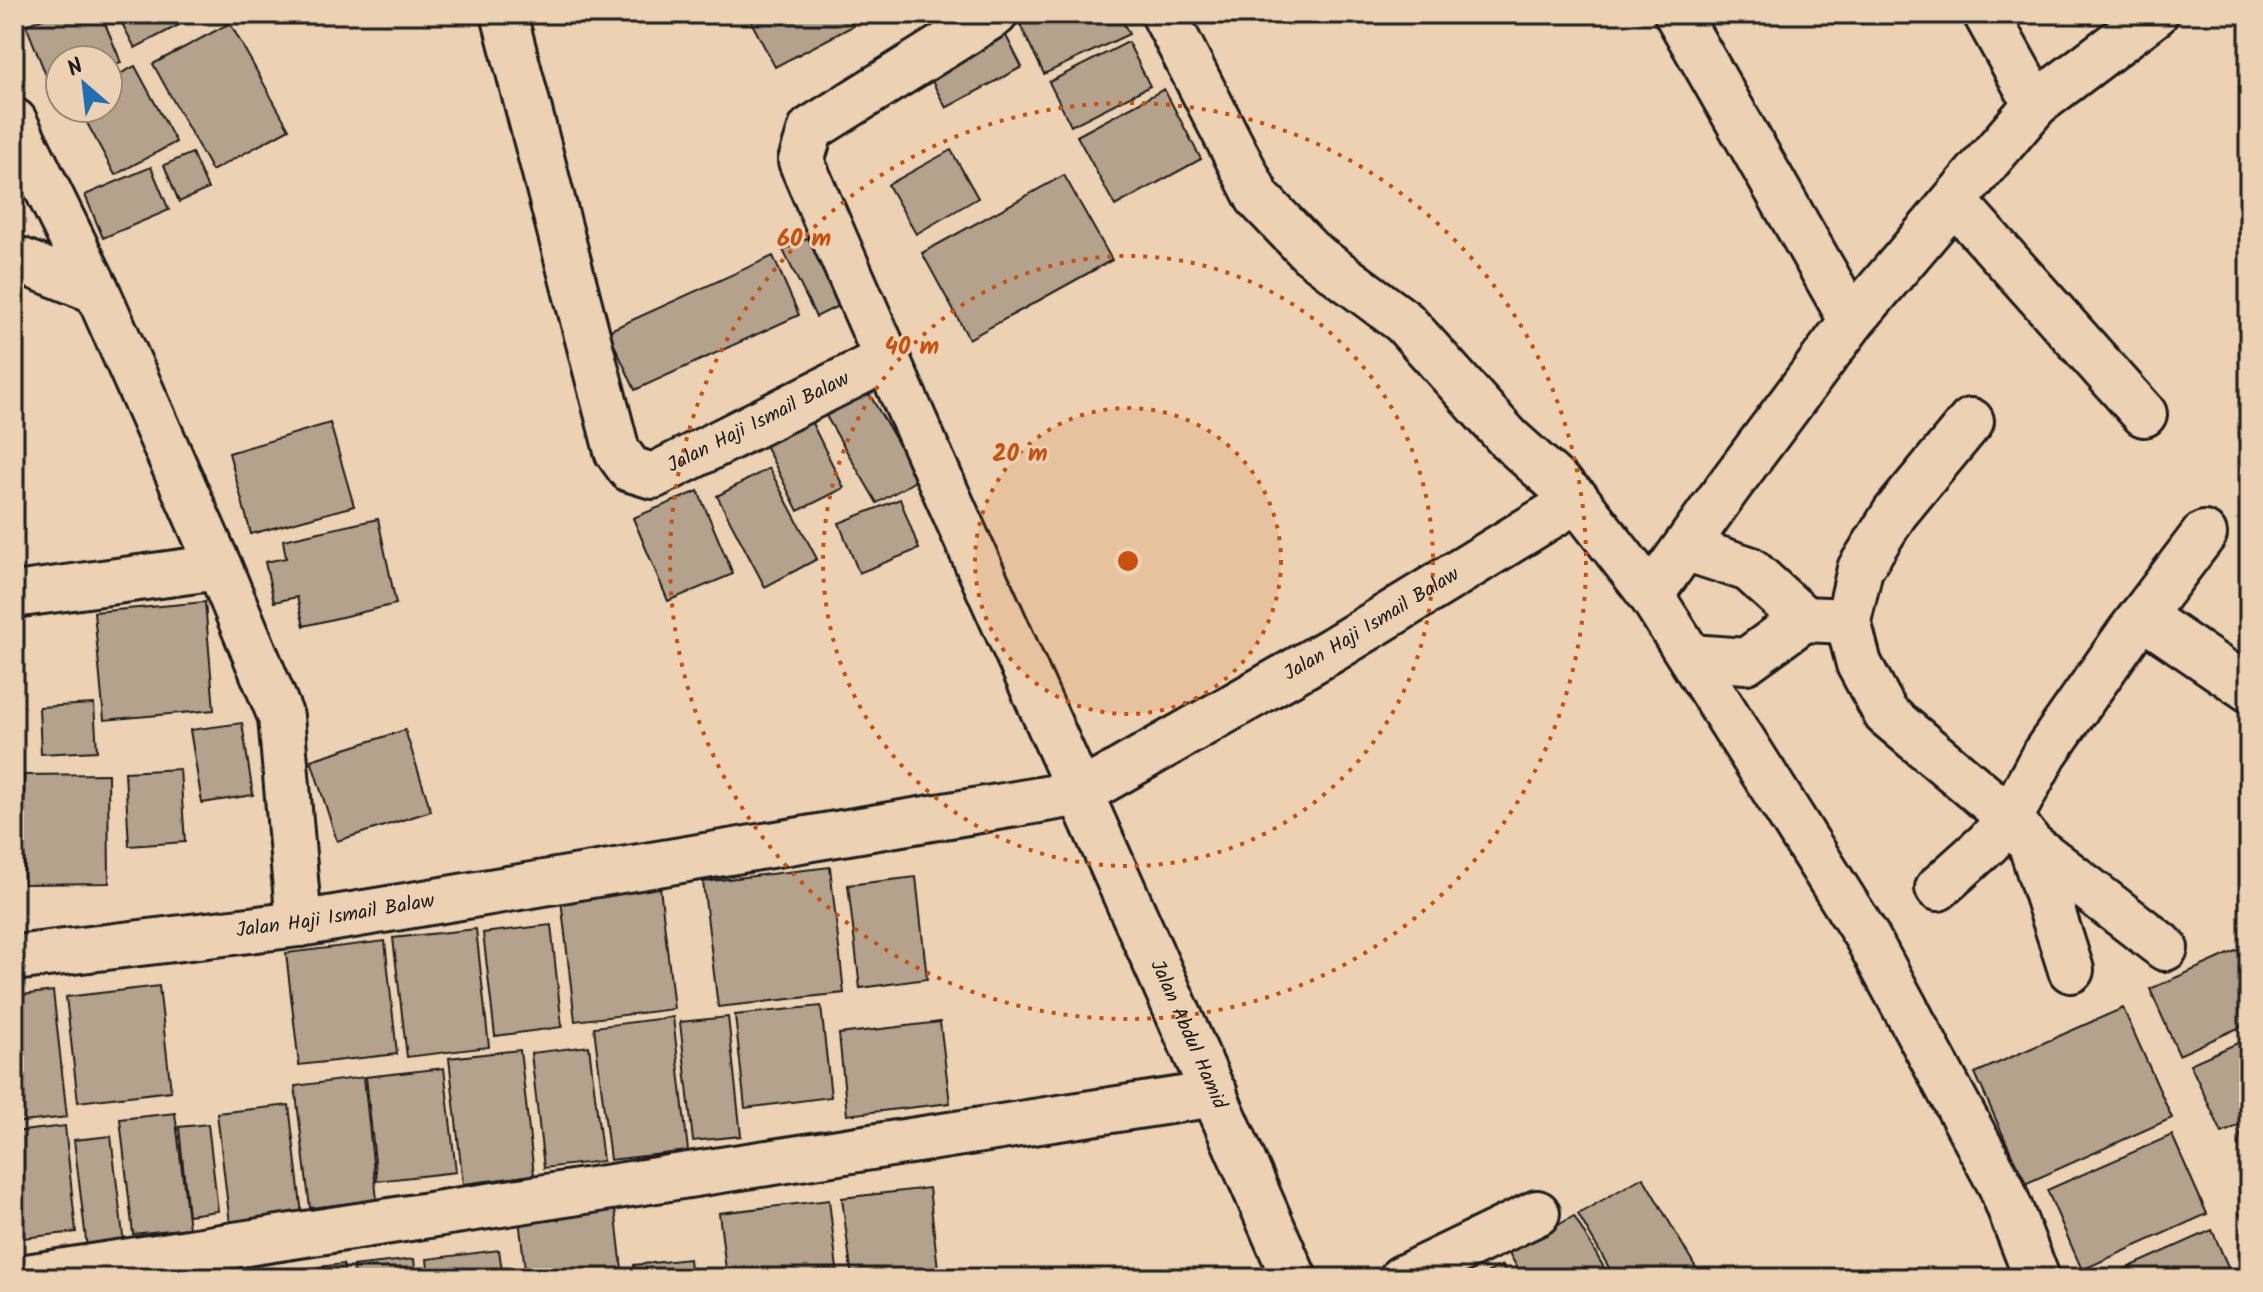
<svg xmlns="http://www.w3.org/2000/svg" width="2263" height="1292" font-family="Kalam,sans-serif">
<style>
.building{fill:#b5a28c;stroke:#1c1c1c;stroke-width:2}
.lines{fill:none;stroke-linecap:round;stroke-linejoin:round}
.minor-casing{stroke:#1c1c1c;stroke-width:50}
.minor{stroke:#ecd2b3;stroke-width:44}
.ring{fill:none;stroke:#c9500e;stroke-width:4;stroke-dasharray:4 8}
.labels{text-anchor:middle;dominant-baseline:central;stroke-width:6;stroke-linejoin:round;paint-order:stroke}
.street-label{font-size:20px;fill:#1c1c1c;stroke:#ecd2b3}
.centre{fill:#c9500e;stroke:#ecd2b3;stroke-width:4}
.ring-label{font-size:24px;text-anchor:middle;font-weight:bold;fill:#c9500e;stroke:#ecd2b3;stroke-width:6;stroke-linejoin:round;paint-order:stroke}
</style>
<rect width="100%" height="100%" fill="#ecd2b3"/>
<filter id="ink" filterUnits="userSpaceOnUse"><feTurbulence type="fractalNoise" baseFrequency=".0125" numOctaves="2"/><feDisplacementMap in="SourceGraphic" scale="16" xChannelSelector="R" yChannelSelector="G"/><feConvolveMatrix kernelMatrix="1 2 1 2 8 2 1 2 1" color-interpolation-filters="sRGB"/></filter>
<g filter="url(#ink)">
<!-- building -->
<g class="building">
<path d="M 53,14 L 101,14 L 121,62 L 108,67 L 108,60 L 60,60 L 60,86 L 52,90 L 26,25 Z"/>
<path d="M 117,14 L 174,14 L 179,25 L 135,48 Z"/>
<path d="M 747,14 L 847,14 L 853,26 L 775,67 Z"/>
<path d="M 1015,14 L 1119,14 L 1129,34 L 1044,74 Z"/>
<path d="M 230,23 L 289,129 L 212,171 L 153,64 Z"/>
<path d="M 1000,24 L 1022,67 L 946,108 L 923,64 Z"/>
<path d="M 1128,42 L 1150,86 L 1071,126 L 1049,82 Z"/>
<path d="M 135,66 L 176,142 L 115,175 L 79,108 L 108,108 L 108,80 Z"/>
<path d="M 1164,89 L 1201,159 L 1115,206 L 1077,136 Z"/>
<path d="M 951,150 L 978,198 L 916,234 L 888,185 Z"/>
<path d="M 192,153 L 208,189 L 179,202 L 164,165 Z"/>
<path d="M 151,167 L 169,210 L 103,238 L 85,195 Z"/>
<path d="M 1064,175 L 1112,260 L 969,339 L 922,253 Z"/>
<path d="M 813,235 L 846,302 L 816,317 L 783,250 Z"/>
<path d="M 773,256 L 799,315 L 635,390 L 608,331 Z"/>
<path d="M 864,385 L 919,479 L 877,503 L 822,409 Z"/>
<path d="M 804,407 L 844,488 L 798,511 L 757,429 Z"/>
<path d="M 330,423 L 354,506 L 251,534 L 229,453 Z"/>
<path d="M 769,468 L 817,559 L 765,587 L 717,496 Z"/>
<path d="M 698,491 L 733,574 L 668,601 L 633,518 Z"/>
<path d="M 900,499 L 919,549 L 859,573 L 839,523 Z"/>
<path d="M 378,519 L 396,604 L 304,626 L 297,597 L 274,602 L 265,562 L 286,558 L 283,540 Z"/>
<path d="M 205,602 L 214,710 L 104,720 L 94,612 Z"/>
<path d="M 94,704 L 97,751 L 41,754 L 39,707 Z"/>
<path d="M 242,723 L 253,795 L 202,803 L 190,730 Z"/>
<path d="M 405,730 L 431,811 L 337,841 L 311,760 Z"/>
<path d="M 180,769 L 185,842 L 129,846 L 125,772 Z"/>
<path d="M 108,774 L 109,883 L 24,884 L 24,775 Z"/>
<path d="M 830,867 L 844,993 L 718,1007 L 703,882 Z"/>
<path d="M 916,877 L 927,979 L 860,988 L 848,885 Z"/>
<path d="M 660,887 L 674,1009 L 575,1021 L 561,899 Z"/>
<path d="M 551,925 L 562,1027 L 495,1036 L 483,933 Z"/>
<path d="M 476,929 L 489,1047 L 407,1057 L 393,938 Z"/>
<path d="M 385,941 L 397,1054 L 299,1065 L 286,953 Z"/>
<path d="M 2249,945 L 2249,1023 L 2179,1055 L 2150,989 Z"/>
<path d="M 159,986 L 171,1091 L 78,1102 L 66,997 Z"/>
<path d="M 53,991 L 67,1117 L 14,1123 L 14,996 Z"/>
<path d="M 821,1006 L 831,1097 L 745,1108 L 735,1015 Z"/>
<path d="M 2123,1008 L 2172,1118 L 2025,1184 L 1975,1073 Z"/>
<path d="M 673,1017 L 688,1151 L 610,1160 L 594,1027 Z"/>
<path d="M 728,1017 L 741,1136 L 693,1141 L 680,1022 Z"/>
<path d="M 940,1022 L 950,1103 L 847,1115 L 839,1034 Z"/>
<path d="M 2249,1038 L 2249,1121 L 2222,1133 L 2190,1064 Z"/>
<path d="M 589,1046 L 603,1161 L 544,1168 L 531,1053 Z"/>
<path d="M 520,1050 L 534,1175 L 463,1184 L 449,1058 Z"/>
<path d="M 444,1068 L 456,1172 L 377,1181 L 366,1077 Z"/>
<path d="M 364,1077 L 377,1200 L 310,1208 L 295,1086 Z"/>
<path d="M 289,1105 L 302,1215 L 230,1224 L 217,1113 Z"/>
<path d="M 175,1113 L 189,1228 L 133,1234 L 120,1119 Z"/>
<path d="M 208,1124 L 218,1211 L 188,1215 L 179,1127 Z"/>
<path d="M 65,1126 L 76,1232 L 14,1239 L 14,1132 Z"/>
<path d="M 2249,1130 L 2249,1154 L 2240,1134 Z"/>
<path d="M 2172,1135 L 2207,1214 L 2082,1270 L 2047,1190 Z"/>
<path d="M 111,1136 L 124,1244 L 87,1248 L 74,1140 Z"/>
<path d="M 1643,1177 L 1702,1278 L 1615,1278 L 1578,1214 Z"/>
<path d="M 929,1188 L 939,1278 L 852,1278 L 842,1198 Z"/>
<path d="M 829,1200 L 838,1278 L 727,1278 L 719,1213 Z"/>
<path d="M 615,1208 L 623,1278 L 526,1278 L 519,1219 Z"/>
<path d="M 2249,1210 L 2249,1233 L 2241,1214 Z"/>
<path d="M 1574,1216 L 1610,1278 L 1523,1278 L 1509,1253 Z"/>
<path d="M 2212,1230 L 2233,1278 L 2105,1278 Z"/>
<path d="M 499,1250 L 503,1278 L 429,1278 L 427,1259 Z"/>
<path d="M 414,1259 L 416,1278 L 354,1278 L 353,1266 Z"/>
<path d="M 689,1259 L 691,1278 L 635,1278 L 634,1265 Z"/>
<path d="M 343,1264 L 345,1278 L 267,1278 L 267,1273 Z"/>
<path d="M 1502,1265 L 1508,1278 L 1477,1278 Z"/>
</g>
<g class="lines">
<!-- minor casing -->
<g class="minor-casing">
<g id="minor">
<path id="s1" d="M 504,14 L 617,451 L 630,469 L 653,476 L 886,359"/>
<path id="s2" d="M 995,14 L 811,129 L 801,161 C 961,535 1133,904 1294,1278"/>
<path d="M 1164,14 L 1258,198 L 1310,252 L 1404,322 L 1508,438 L 1577,500 L 1651,595 L 1867,937 L 2001,1186 L 2037,1278"/>
<path d="M 1677,14 L 1852,321"/>
<path d="M 1986,14 L 2036,104"/>
<path d="M 14,121 L 97,291 L 219,567 L 281,717 L 299,924"/>
<path d="M 1955,202 L 2144,414"/>
<path d="M 14,260 L 19,260 L 97,291"/>
<path d="M 1971,421 L 1895,513 L 1860,569 L 1848,621 L 1859,664 L 1886,714 L 2010,818 L 2031,845 L 2165,948"/>
<path d="M 1685,548 L 1749,569 L 1804,619 L 1848,621"/>
<path d="M 14,595 L 219,567"/>
<path d="M 1651,595 L 1729,486 L 1852,321 L 2036,104 L 2155,14"/>
<path d="M 2142,616 L 2249,689"/>
<path d="M 1691,657 L 1746,661 L 1804,619"/>
<path d="M 2031,845 L 2071,970"/>
<path d="M 1938,888 L 1988,843 L 2010,818 L 2045,753 L 2129,633 L 2204,534"/>
<path id="s3" d="M 14,958 L 299,924 L 1081,793 L 1332,650 L 1577,500"/>
<path d="M 20,1278 L 1215,1094"/>
<path d="M 1402,1278 L 1537,1213"/>
</g>
</g>
<!-- minor -->
<use href="#minor" class="minor"/>
</g>
</g>
<!-- distance rings -->
<circle cx="1128" cy="561" r="153" fill="#c9500e" fill-opacity=".12"/>
<g class="ring">
<circle cx="1128" cy="561" r="153"/>
<circle cx="1128" cy="561" r="305"/>
<circle cx="1128" cy="561" r="458"/>
</g>
<g class="labels">
<!-- street labels -->
<g class="street-label">
<text stroke="none"><textPath href="#s1" startOffset="616">Jalan Haji Ismail Balaw</textPath></text>
<text stroke="none"><textPath href="#s3" startOffset="1416">Jalan Haji Ismail Balaw</textPath></text>
<text stroke="none"><textPath href="#s3" startOffset="324">Jalan Haji Ismail Balaw</textPath></text>
<text stroke="none"><textPath href="#s2" startOffset="1206">Jalan Abdul Hamid</textPath></text>
</g>
</g>
<circle cx="1128" cy="561" r="12" class="centre"/>
<g class="ring-label">
<text x="804" y="246">60 m</text>
<text x="912" y="354">40 m</text>
<text x="1020" y="461">20 m</text>
</g>
<!-- margin -->
<rect width="2263" height="1292" fill="none" stroke="#ecd2b3" stroke-width="48"/>
<rect x="24" y="24" width="2215" height="1244" fill="none" stroke="#1c1c1c" stroke-width="3" filter="url(#ink)"/>
<!-- north arrow -->
<g transform="translate(84 84) rotate(332)"><circle r="38" fill="#ecd2b3" stroke="#998977" stroke-width="2"/>
<path d="M0-6L14 30L0 20L-14 30Z" fill="#1f6fb2"/>
<text y="-12" font-size="22" font-weight="bold" text-anchor="middle" fill="#1c1c1c">N</text>
</g>
</svg>
